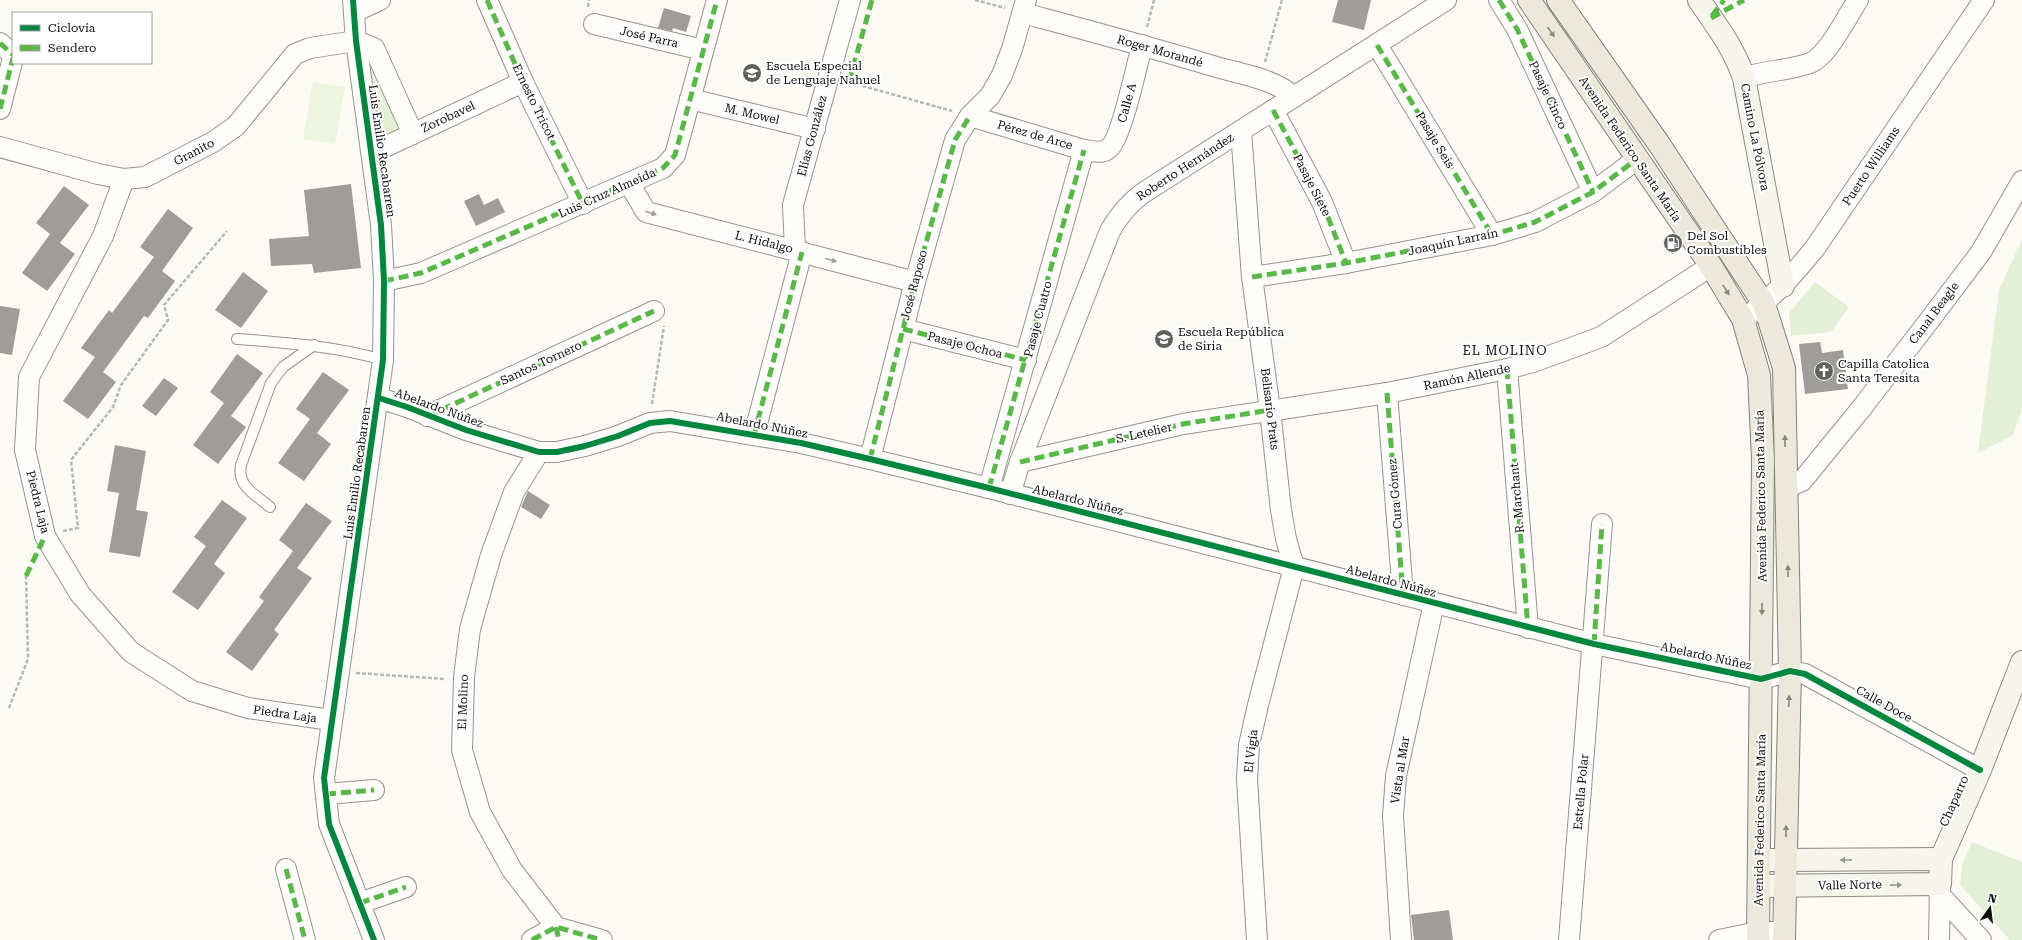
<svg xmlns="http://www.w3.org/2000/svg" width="2022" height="940" font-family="'Roboto Serif',serif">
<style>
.green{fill:#e3f0d5}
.pitch{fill:#edf4de}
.building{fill:#9f9d99}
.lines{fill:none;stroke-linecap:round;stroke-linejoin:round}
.lane-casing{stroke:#959492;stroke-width:12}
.street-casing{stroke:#959492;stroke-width:22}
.secondary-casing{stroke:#8c8b88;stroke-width:24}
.primary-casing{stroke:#82827f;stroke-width:24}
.path{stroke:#b8b8b7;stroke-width:2.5;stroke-dasharray:4 2;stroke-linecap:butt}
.lane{stroke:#fffefd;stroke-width:10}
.street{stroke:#fffefd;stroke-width:20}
.secondary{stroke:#f5f5eb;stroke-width:22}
.primary{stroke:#ece9da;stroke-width:22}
.quiet{stroke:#58b947;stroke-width:5;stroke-dasharray:10 5;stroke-linecap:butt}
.cycleway-casing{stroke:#fff;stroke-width:8}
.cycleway{stroke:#00873e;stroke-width:6}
.oneway{fill:#88867e}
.oneway2{fill:#9f9e9d}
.oneway3{fill:#999993}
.labels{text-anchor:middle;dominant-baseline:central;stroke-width:4;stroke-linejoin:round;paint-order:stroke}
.street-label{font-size:12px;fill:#0e0e0e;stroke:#fff}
.poi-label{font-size:12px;fill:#0e0e0e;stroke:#fff;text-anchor:start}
.neighbourhood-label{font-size:13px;letter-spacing:1px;fill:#0e0e0e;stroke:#fff}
</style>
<rect width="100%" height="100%" fill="#fcfaf4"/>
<!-- green -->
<g class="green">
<path d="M 362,51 L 373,54 L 404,130 L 377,142 Z"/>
<path d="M 2022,240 L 2022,409 L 2013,435 L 1978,453 L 1999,290 Z"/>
<path d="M 1815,282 L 1849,307 L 1831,332 L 1791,336 L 1789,313 Z"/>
<path d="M 1972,842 L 2022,862 L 2022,940 L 2010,940 L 1960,885 L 1962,865 Z"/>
</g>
<!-- pitch -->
<path class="pitch" d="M 313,82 L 345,87 L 335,144 L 303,139 Z"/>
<!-- building -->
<g class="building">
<path d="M 1338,0 L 1371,0 L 1364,30 L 1332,22 Z"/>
<path d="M 664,8 L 691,16 L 686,32 L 673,28 L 672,31 L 658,28 Z"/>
<path d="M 351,184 L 361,268 L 314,273 L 312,264 L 271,266 L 269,239 L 309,236 L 304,190 Z"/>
<path d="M 64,186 L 89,205 L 60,243 L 75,254 L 47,291 L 22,273 L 50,234 L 36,223 Z"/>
<path d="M 479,194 L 484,205 L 498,198 L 505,212 L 476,226 L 464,201 Z"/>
<path d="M 168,209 L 193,228 L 162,271 L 175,281 L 148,318 L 144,316 L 103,372 L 116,382 L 88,419 L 63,401 L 95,357 L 81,348 L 109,310 L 112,313 L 154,257 L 140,247 Z"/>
<path d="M 1674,234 L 1683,247 L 1672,254 L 1663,241 Z"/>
<path d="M 243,272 L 268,291 L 241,328 L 215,310 Z"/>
<path d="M 0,306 L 20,309 L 12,355 L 0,353 Z"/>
<path d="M 1820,342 L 1822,353 L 1843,350 L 1848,389 L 1805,394 L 1799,344 Z"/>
<path d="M 237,354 L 263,373 L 231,416 L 246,427 L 218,464 L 193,445 L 224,403 L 210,392 Z"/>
<path d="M 323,372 L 349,390 L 317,433 L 331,444 L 304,481 L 278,463 L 310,419 L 296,409 Z"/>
<path d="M 164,378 L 178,388 L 156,416 L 142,406 Z"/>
<path d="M 115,445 L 146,451 L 136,510 L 148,512 L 140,557 L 109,552 L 119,493 L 107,491 Z"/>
<path d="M 528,491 L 550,505 L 541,519 L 521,507 Z"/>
<path d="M 222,500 L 247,518 L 214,564 L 225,573 L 198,610 L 172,592 L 206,546 L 194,537 Z"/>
<path d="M 306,503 L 332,521 L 297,568 L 312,578 L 274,630 L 279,634 L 252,671 L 226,652 L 264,601 L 259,597 L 293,551 L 279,540 Z"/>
<path d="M 1449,910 L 1453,940 L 1414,940 L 1411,915 Z"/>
</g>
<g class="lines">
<!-- lane casing -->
<g class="lane-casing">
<g id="lane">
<path d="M 237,339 C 287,343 335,346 383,360"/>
<path d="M 270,507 C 255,494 237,487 241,465 L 271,383 L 283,367 L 314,345"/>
</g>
</g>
<!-- street casing -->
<g class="street-casing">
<g id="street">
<path d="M 353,0 L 356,41 L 381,225 L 384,281 L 383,360 L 324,778 L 329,824 L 374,940"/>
<path d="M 487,0 L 523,82 L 583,204"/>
<path d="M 1499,0 L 1517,29 L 1593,192"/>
<path d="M 354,12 L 380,0"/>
<path d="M 1023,13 C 1086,30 1150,47 1213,66 C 1240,74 1273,78 1294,97"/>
<path d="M 594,24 L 703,50"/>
<path d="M 0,43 L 13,55"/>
<path d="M 1377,45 L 1492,235"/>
<path d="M 1744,78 C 1765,70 1789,71 1810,63 C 1828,56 1847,16 1858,0"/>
<path d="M 690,99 L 815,129"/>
<path d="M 0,109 L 13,58"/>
<path d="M 1273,110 L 1322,202 L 1346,263"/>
<path d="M 970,116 L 1084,150 C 1092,151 1101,154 1108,149 C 1121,141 1137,64 1142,45"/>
<path d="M 1241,131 L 1252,277 L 1270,410 L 1281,510 L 1286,539 L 1294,567 L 1258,705 L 1249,745 L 1247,779 L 1257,940"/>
<path d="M 0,147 L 98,174 L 124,179 L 145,177 L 213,142 L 236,126 L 295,54 L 310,48 L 356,41 L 374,48 L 413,134"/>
<path d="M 372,153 L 523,82"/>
<path d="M 124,179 L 103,236 L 29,377 L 25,450 L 45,536 L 80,594 L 131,652 L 192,691 L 248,708 L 331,720"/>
<path d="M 629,183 L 646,212 L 915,282"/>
<path d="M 795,250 L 793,205 L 850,0"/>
<path d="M 1252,277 L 1346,263 L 1492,235 L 1535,222 L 1593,192 L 1637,159"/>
<path d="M 384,281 L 421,273 L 663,168 L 675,155 L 717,0"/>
<path d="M 1743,319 C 1772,299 1793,275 1815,248 L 1984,0"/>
<path d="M 903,329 L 1026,360"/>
<path d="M 1507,369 L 1528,628"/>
<path d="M 1387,393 L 1403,595"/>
<path d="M 379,398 L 407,407 L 466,430 L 539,452 L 557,452 L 585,446 L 618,436 L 650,423 L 670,421 L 801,443 L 870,459 L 989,488 L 1594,644 L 1761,679 L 1790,671 L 1805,674 L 1980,770"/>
<path d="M 427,416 L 654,311"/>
<path d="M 754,435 L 802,252"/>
<path d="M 539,452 L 514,492 L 491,555 L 470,629 L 464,677 L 462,750 L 480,812 L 512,870 L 556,927 L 559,940"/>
<path d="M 870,459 L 915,282 L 955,140 L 970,116 L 990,96 L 1002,75 L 1012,49 L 1026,0"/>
<path d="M 1020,462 L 1183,424 L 1387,393 L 1507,369 L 1533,362 L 1601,337 L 1711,266"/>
<path d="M 1787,487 L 1802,481 L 1860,410 L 1922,330 L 1981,252 L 2022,181"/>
<path d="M 989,488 L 1084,150"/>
<path d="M 1010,494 L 1020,462 L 1110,231 C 1119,215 1128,204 1143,193 L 1446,0"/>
<path d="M 326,794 L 374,790"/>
<path d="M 286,869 L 305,940"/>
<path d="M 1939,894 L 1981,940"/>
<path d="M 360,903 L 406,887"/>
<path d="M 532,940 L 556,927 L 602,940"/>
<path d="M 1401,940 L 1393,816 L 1396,776 L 1434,603"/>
<path d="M 1569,940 L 1602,524"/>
<path d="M 1719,940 L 1758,932 L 1785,932"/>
<path d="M 1939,940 L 1940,888"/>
</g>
</g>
<!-- secondary casing -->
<g class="secondary-casing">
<g id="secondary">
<path d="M 1699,0 C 1716,25 1734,48 1744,78 L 1783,286"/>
<path d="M 1760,860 L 1941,859"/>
<path d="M 1759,886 L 1940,884 L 1941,859 L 1980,770 L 2022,662"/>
</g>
</g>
<!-- primary casing -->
<g class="primary-casing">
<g id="primary">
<path d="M 1529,0 L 1711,266 L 1743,319 L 1759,375 L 1763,460 L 1758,940"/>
<path d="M 1558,0 L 1659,144 L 1764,304 L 1784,368 L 1790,671 L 1784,940"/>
</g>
</g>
<!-- path -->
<g class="path">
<path d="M 975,0 L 1005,8"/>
<path d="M 588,7 L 589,0"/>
<path d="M 1147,27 L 1154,0"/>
<path d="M 1265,62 L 1282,0"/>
<path d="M 845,81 L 952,111"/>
<path d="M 652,404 L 664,326"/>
<path d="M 63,531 L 78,528 L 71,460 L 113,407 L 121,385 L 168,320 L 164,305 L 227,231"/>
<path d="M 356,673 L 445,679"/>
<path d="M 9,708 L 28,659 L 26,576"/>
</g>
<!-- lane -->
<use href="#lane" class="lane"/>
<!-- street -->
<use href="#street" class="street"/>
<!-- secondary -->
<use href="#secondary" class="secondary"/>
<!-- primary -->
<use href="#primary" class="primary"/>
<!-- quiet -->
<g class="quiet">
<path d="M 487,0 L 523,82 L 583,204"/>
<path d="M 1499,0 L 1517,29 L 1593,192"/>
<path d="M 1712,16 L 1724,0"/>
<path d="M 1711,18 L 1744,0"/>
<path d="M 0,43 L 13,55"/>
<path d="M 1377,45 L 1492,235"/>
<path d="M 849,82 L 872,0"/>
<path d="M 0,109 L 13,58"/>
<path d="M 1273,110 L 1322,202 L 1346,263"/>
<path d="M 1252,277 L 1346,263 L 1492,235 L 1535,222 L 1593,192 L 1637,159"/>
<path d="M 384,281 L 421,273 L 663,168 L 675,155 L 717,0"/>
<path d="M 903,329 L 1026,360"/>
<path d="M 1507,369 L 1528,628"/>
<path d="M 1387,393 L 1403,595"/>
<path d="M 428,416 L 654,311"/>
<path d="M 754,435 L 802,252"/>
<path d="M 870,459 L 915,282 L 955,140 L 970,116"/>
<path d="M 1020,462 L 1183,424 L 1270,410"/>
<path d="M 989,488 L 1084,150"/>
<path d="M 26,576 L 45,536"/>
<path d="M 1594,644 L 1602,524"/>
<path d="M 326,794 L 374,790"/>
<path d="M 286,869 L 305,940"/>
<path d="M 360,903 L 406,887"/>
<path d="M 556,927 L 559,940"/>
<path d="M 532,940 L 556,927 L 602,940"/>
</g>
<!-- cycleway casing -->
<g class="cycleway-casing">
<g id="cycleway">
<path d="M 353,0 L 356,41 L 381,225 L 384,281 L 383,360 L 324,778 L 329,824 L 374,940"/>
<path d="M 379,398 L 407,407 L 466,430 L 539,452 L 557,452 L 585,446 L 618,436 L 650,423 L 670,421 L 801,443 L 870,459 L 989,488 L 1594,644 L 1761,679 L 1790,671 L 1805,674 L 1980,770"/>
</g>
</g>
<!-- cycleway -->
<use href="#cycleway" class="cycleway"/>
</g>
<!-- one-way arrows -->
<defs><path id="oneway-solid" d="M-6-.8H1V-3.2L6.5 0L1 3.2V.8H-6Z"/></defs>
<g class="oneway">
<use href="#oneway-solid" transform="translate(1551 32) rotate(56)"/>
<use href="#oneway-solid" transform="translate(1726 290) rotate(58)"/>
<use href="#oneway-solid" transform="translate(1785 441) rotate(-91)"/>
<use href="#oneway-solid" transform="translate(1788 571) rotate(-91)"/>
<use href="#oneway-solid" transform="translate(1762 609) rotate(91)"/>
<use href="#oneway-solid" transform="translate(1789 701) rotate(-88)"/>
<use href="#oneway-solid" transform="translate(1786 831) rotate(-89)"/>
</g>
<g class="oneway2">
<use href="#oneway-solid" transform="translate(651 213) rotate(18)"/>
<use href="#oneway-solid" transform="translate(831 260) rotate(15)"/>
</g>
<g class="oneway3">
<use href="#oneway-solid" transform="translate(1846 860) rotate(179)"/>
<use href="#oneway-solid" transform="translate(1896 885) rotate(-1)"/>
</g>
<!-- icons -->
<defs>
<g id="school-disc" transform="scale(1)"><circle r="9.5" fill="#61615e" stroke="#fff"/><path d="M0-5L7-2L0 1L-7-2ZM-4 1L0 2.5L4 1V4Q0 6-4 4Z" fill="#fff"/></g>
<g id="fuel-disc" transform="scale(1)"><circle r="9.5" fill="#61615e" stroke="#fff"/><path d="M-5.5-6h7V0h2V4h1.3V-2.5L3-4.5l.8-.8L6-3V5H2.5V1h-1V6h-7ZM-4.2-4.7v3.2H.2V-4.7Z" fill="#fff"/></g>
<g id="church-disc" transform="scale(1)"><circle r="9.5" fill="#61615e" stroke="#fff"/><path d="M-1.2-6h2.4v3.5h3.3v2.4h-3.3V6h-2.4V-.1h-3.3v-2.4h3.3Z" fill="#fff"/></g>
</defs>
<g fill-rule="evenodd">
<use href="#school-disc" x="752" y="73"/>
<use href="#fuel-disc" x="1673" y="243"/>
<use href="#school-disc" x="1164" y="339"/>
<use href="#church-disc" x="1824" y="371"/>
</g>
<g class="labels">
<!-- street labels -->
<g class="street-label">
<text transform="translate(649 37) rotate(13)">José Parra</text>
<text transform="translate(1160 51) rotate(16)">Roger Morandé</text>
<text transform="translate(1548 95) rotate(65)">Pasaje Cinco</text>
<text transform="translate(534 102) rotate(64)">Ernesto Tricot</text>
<text transform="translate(1127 103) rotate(-75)">Calle A</text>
<text transform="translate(752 114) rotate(13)">M. Mowel</text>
<text transform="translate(448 117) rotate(-25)">Zorobavel</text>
<text transform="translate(1035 135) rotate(16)">Pérez de Arce</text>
<text transform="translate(812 136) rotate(-75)">Elías González</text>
<text transform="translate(1755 137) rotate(79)">Camino La Pólvora</text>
<text transform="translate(1435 140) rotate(59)">Pasaje Seis</text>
<text transform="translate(1630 149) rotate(56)">Avenida Federico Santa María</text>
<text transform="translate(382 151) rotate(82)">Luis Emilio Recabarren</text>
<text transform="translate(194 152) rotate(-28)">Granito</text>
<text transform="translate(1871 166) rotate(-56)">Puerto Williams</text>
<text transform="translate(1185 167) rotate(-33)">Roberto Hernández</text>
<text transform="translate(1312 185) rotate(63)">Pasaje Siete</text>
<text transform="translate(607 193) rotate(-24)">Luis Cruz Almeida</text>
<text transform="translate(764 242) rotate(14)">L. Hidalgo</text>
<text transform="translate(1453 242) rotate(-12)">Joaquín Larraín</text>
<text transform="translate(914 285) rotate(-75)">José Raposo</text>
<text transform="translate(1934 313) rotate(-53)">Canal Beagle</text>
<text transform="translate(1038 319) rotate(-75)">Pasaje Cuatro</text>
<text transform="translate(965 345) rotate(14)">Pasaje Ochoa</text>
<text transform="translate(541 363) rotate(-25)">Santos Tornero</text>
<text transform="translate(1467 377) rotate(-12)">Ramón Allende</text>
<text transform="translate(439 408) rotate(20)">Abelardo Núñez</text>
<text transform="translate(1270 409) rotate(83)">Belisario Prats</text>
<text transform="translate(762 425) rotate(11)">Abelardo Núñez</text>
<text transform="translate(1144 433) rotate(-13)">S. Letelier</text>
<text transform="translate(357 473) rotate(-82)">Luis Emilio Recabarren</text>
<text transform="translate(1395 494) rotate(-95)">Cura Gómez</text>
<text transform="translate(1761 496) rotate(-91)">Avenida Federico Santa María</text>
<text transform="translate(1517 498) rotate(-95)">R. Marchant</text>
<text transform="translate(1078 500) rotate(14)">Abelardo Núñez</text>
<text transform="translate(38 502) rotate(76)">Piedra Laja</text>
<text transform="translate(1391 581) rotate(15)">Abelardo Núñez</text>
<text transform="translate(1706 656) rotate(12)">Abelardo Núñez</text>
<text transform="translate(463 702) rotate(-88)">El Molino</text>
<text transform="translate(1884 704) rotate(29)">Calle Doce</text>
<text transform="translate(285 714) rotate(8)">Piedra Laja</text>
<text transform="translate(1251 751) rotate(-83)">El Vigía</text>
<text transform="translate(1400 770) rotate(-81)">Vista al Mar</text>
<text transform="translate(1581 792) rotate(-85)">Estrella Polar</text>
<text transform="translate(1954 801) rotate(-66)">Chaparro</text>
<text transform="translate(1760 820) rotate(-89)">Avenida Federico Santa María</text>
<text transform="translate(1850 885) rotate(-1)">Valle Norte</text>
</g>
<!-- poi labels -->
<g class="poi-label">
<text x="766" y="66">Escuela Especial<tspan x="766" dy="14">de Lenguaje Nahuel</tspan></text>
<text x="1687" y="236">Del Sol<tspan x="1687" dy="14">Combustibles</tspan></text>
<text x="1178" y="332">Escuela República<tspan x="1178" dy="14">de Siria</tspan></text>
<text x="1838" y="364">Capilla Catolica<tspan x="1838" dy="14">Santa Teresita</tspan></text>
</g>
<!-- neighbourhood labels -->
<g class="neighbourhood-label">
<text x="1505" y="350">EL MOLINO</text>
</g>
</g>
<!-- legend -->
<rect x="12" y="12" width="140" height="52" fill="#ffffff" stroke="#9f9f9f"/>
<rect x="20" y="25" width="20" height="6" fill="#00873e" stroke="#9f9f9f"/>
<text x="48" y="32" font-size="12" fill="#0e0e0e">Ciclovía</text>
<rect x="20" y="45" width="20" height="6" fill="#58b947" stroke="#9f9f9f"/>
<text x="48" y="52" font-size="12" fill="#0e0e0e">Sendero</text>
<!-- north arrow -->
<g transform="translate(1990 908) rotate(14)" stroke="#ffffff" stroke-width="3" paint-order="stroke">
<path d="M0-3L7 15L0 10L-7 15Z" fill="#0e0e0e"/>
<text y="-6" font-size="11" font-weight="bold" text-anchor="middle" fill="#0e0e0e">N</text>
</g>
</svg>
